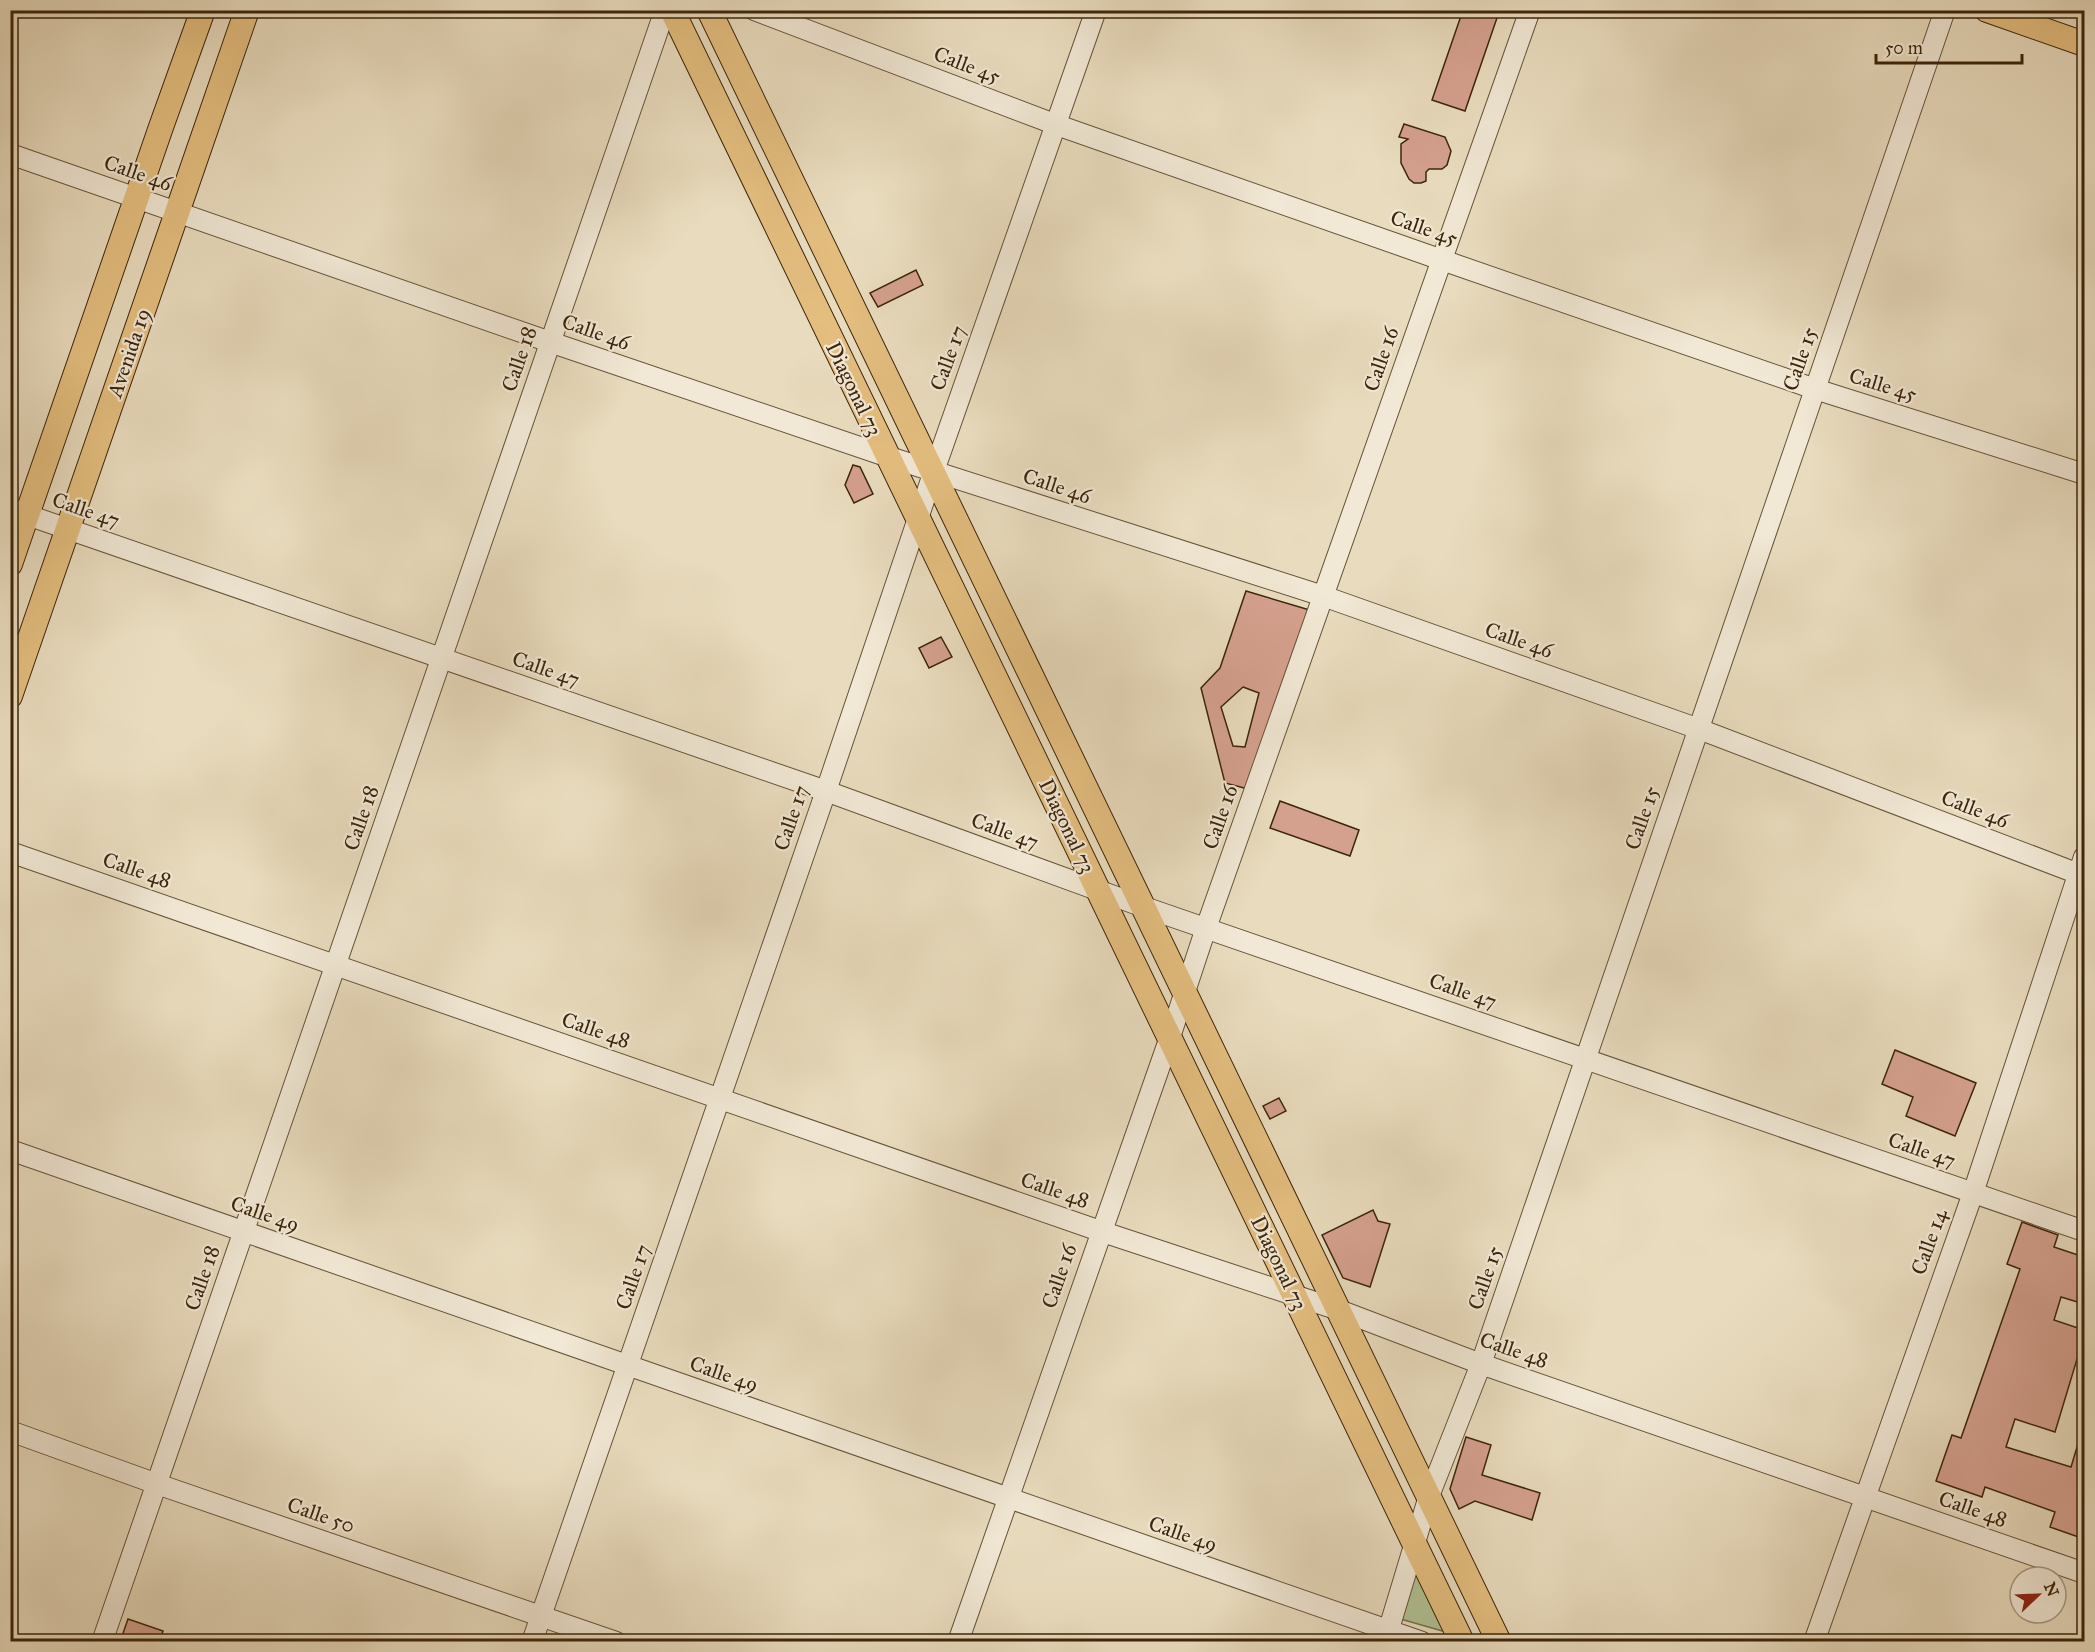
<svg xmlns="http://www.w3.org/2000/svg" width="2095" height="1652" font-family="'IM FELL Great Primer',serif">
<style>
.green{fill:#b1c295;stroke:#767450;stroke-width:1.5}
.building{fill:#d5a18f;stroke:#3c250b;stroke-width:1.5;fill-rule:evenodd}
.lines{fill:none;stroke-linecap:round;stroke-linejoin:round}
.minor-casing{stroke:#675338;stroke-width:22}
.major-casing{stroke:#3c250b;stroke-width:26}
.minor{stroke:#f1e8d5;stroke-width:20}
.major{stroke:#e4be7f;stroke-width:24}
.labels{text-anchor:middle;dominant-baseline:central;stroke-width:4.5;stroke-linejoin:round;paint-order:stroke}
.street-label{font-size:21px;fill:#3c250b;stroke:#f1e8d5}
</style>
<rect width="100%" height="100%" fill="#e9dcbe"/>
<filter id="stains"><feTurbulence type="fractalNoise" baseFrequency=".00333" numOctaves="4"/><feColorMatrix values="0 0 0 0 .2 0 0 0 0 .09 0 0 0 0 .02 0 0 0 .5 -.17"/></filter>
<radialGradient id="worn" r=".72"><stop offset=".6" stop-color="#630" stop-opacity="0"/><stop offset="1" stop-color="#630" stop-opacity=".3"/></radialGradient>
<!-- green -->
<path class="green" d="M 1416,1566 L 1446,1632 L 1397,1618 Z"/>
<!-- building -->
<g class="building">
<path d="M 1463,10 L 1487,10 L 1498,15 L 1465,111 L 1432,100 Z"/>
<path d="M 1404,124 L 1445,137 L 1451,151 L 1447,165 L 1442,169 L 1429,169 L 1426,172 L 1426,181 L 1421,183 L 1414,183 L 1409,179 L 1401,163 L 1401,144 L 1408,139 L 1399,137 Z"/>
<path d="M 916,270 L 923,285 L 878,307 L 870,293 Z"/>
<path d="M 853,465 L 860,467 L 873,494 L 854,503 L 845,485 Z"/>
<path d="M 1246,591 L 1313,611 L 1252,790 L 1225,783 L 1201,688 L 1220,668 ZM 1243,687 L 1259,693 L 1245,747 L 1233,746 L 1221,707 Z"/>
<path d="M 941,637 L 952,657 L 929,668 L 919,648 Z"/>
<path d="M 1280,801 L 1359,830 L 1350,856 L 1270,828 Z"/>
<path d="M 10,875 L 16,877 L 13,887 L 10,886 Z"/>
<path d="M 1895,1050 L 1976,1083 L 1955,1136 L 1906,1116 L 1913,1097 L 1882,1084 Z"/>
<path d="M 1279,1098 L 1286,1111 L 1270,1119 L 1263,1106 Z"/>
<path d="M 1373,1210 L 1378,1221 L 1390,1224 L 1370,1287 L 1343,1278 L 1322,1235 Z"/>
<path d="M 2022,1222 L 2058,1235 L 2054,1247 L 2084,1257 L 2084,1304 L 2061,1297 L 2054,1320 L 2084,1330 L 2084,1336 L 2055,1432 L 2015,1419 L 2006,1447 L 2071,1467 L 2084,1424 L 2084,1539 L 2050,1527 L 2055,1512 L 1985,1487 L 1982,1497 L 1936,1481 L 1952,1435 L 1961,1438 L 2020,1269 L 2007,1264 Z"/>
<path d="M 1466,1437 L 1491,1445 L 1482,1475 L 1540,1493 L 1532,1520 L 1475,1501 L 1459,1509 L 1450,1489 Z"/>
<path d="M 128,1619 L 163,1631 L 159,1642 L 120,1642 Z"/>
</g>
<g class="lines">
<!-- minor casing -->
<g class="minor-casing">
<g id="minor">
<path d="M 754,10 L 1057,125 L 1442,260 L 1815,389 L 2084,474"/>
<path d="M 10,154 L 550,342 L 886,456 L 1323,596 L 1699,729 L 2084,876"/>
<path d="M 10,509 L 826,791 L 1144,907 L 2084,1231"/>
<path d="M 10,852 L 1100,1231 L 1339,1310 L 1481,1364 L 2084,1573"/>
<path d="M 10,1150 L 1422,1642"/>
<path d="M 10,1431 L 157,1484 L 616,1642"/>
<path d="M 102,1642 L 665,10"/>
<path d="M 532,1642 L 826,791 L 934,471 L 1096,10"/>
<path d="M 958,1642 L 1170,1037 L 1206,928 L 1530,10"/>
<path d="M 1385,1642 L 1429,1496 L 1481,1364 L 1945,10"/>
<path d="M 1814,1642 L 1973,1193 L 2084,857"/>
</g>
</g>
<!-- major casing -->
<g class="major-casing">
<g id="major">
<path d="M 672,10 L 1462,1642"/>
<path d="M 709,10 L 1499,1642"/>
<path d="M 1987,10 L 2084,44"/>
<path d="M 10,564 L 161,127 L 203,10"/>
<path d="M 10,696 L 247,10"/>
</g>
</g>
<!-- minor -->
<use href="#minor" class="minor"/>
<!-- major -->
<use href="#major" class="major"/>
</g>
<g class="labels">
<!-- street labels -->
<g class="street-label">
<text transform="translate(967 65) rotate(21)">Calle 45</text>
<text transform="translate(138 173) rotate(19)">Calle 46</text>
<text transform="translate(1424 228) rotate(19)">Calle 45</text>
<text transform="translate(596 332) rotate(19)">Calle 46</text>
<text transform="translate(129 353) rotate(-71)">Avenida 19</text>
<text transform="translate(948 358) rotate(-70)">Calle 17</text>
<text transform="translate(519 359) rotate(-71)">Calle 18</text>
<text transform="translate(1381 359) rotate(-71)">Calle 16</text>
<text transform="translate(1800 359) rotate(-71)">Calle 15</text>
<text transform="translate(1883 385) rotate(17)">Calle 45</text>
<text transform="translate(854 389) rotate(64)">Diagonal 73</text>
<text transform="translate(1057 486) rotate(18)">Calle 46</text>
<text transform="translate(86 510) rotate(19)">Calle 47</text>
<text transform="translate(1519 640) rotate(19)">Calle 46</text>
<text transform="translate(546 669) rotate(19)">Calle 47</text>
<text transform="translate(1975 809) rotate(21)">Calle 46</text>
<text transform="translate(1220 817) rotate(-71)">Calle 16</text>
<text transform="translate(361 818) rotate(-71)">Calle 18</text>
<text transform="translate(791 818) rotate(-71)">Calle 17</text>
<text transform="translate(1642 818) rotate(-71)">Calle 15</text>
<text transform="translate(1067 826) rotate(64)">Diagonal 73</text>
<text transform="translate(1005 831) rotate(20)">Calle 47</text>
<text transform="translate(137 870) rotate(19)">Calle 48</text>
<text transform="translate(1463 991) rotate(19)">Calle 47</text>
<text transform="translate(596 1030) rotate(19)">Calle 48</text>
<text transform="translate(1922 1150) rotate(19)">Calle 47</text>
<text transform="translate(1055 1190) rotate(19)">Calle 48</text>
<text transform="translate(265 1214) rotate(19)">Calle 49</text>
<text transform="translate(1929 1242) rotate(-70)">Calle 14</text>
<text transform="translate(1279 1263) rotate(64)">Diagonal 73</text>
<text transform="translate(1059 1276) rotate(-71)">Calle 16</text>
<text transform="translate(633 1277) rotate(-71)">Calle 17</text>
<text transform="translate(202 1278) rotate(-71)">Calle 18</text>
<text transform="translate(1485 1278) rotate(-71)">Calle 15</text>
<text transform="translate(1514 1350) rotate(19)">Calle 48</text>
<text transform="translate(724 1374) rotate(19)">Calle 49</text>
<text transform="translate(1973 1509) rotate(19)">Calle 48</text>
<text transform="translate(321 1515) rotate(19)">Calle 50</text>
<text transform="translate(1183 1534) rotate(19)">Calle 49</text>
</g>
</g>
<!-- margin -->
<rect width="2095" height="1652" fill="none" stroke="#e9dcbe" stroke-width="36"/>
<rect x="12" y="12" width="2071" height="1628" fill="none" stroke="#3c250b" stroke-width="3"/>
<rect x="18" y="18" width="2059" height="1616" fill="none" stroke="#3c250b" stroke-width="1.5"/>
<!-- north arrow -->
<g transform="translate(2038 1595) rotate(67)"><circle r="28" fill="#f1e8d5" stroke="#a99a84" stroke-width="1.5"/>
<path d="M0-4.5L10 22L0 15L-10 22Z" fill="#8f2418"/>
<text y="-9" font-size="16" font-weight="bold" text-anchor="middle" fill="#3c250b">N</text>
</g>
<!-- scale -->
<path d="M1876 54v9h146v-9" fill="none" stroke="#3c250b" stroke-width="3"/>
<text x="1885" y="54" font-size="18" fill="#3c250b" stroke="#f1e8d5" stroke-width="4.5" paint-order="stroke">50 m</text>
<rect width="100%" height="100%" filter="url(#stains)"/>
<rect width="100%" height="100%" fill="url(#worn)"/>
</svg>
